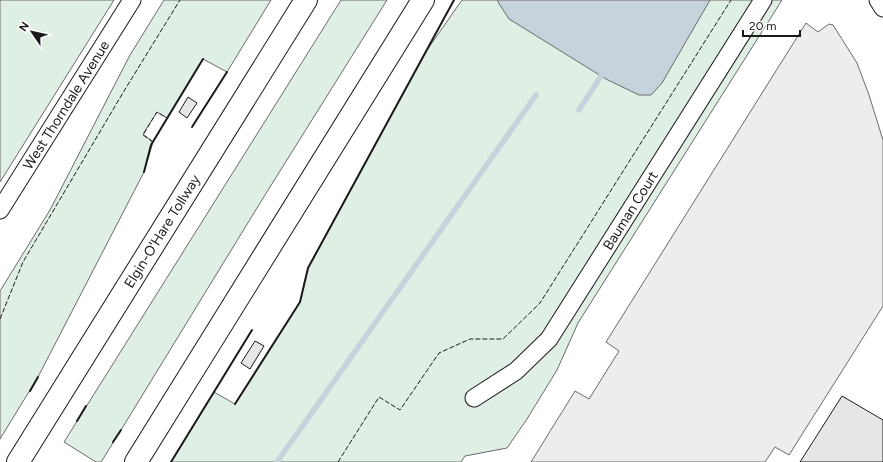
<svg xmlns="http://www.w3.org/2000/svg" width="883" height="462" font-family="Figtree,sans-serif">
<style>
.green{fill:#e0efe3;stroke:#6a6a6a}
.parking{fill:#ededed;stroke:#6a6a6a}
.water{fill:#c6d2dc;stroke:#6a6a6a}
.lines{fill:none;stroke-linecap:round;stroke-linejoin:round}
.stream{stroke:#c6d2dc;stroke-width:5.5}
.building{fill:#e6e6e6;stroke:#1a1a1a}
.street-casing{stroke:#1a1a1a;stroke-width:19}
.highway-casing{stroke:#1a1a1a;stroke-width:24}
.street{stroke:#fff;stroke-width:17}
.highway{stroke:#fff;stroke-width:22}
.fence{stroke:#1a1a1a;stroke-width:1;stroke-dasharray:5 2;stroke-linecap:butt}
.wall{stroke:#1a1a1a;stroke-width:2}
.labels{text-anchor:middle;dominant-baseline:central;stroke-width:3;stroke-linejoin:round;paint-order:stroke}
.street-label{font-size:14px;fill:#1a1a1a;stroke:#fff}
</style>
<rect width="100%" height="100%" fill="#fff"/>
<!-- green -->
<g class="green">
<path d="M 0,0 L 114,0 L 0,182 Z"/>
<path d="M 164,0 L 271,0 L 227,72 L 203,59 L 167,118 L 157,112 L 143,134 L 153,142 L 144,172 L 38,377 L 0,439 L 0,291 L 50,210 L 130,55 Z"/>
<path d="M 341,0 L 387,0 L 265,195 L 121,430 L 101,462 L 96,462 L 64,442 Z"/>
<path d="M 462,0 L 782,0 L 578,323 L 557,370 L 527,419 L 507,448 L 465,456 L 461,462 L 171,462 L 214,392 L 235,404 L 300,302 L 308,268 L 427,50 Z"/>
</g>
<!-- parking -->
<path class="parking" d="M 806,23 L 818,32 L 829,24 L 833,25 L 857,63 L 869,95 L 883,140 L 883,306 L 789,455 L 775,447 L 765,462 L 531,462 L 575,391 L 589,399 L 619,351 L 606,342 Z"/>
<!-- water -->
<path class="water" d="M 498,0 L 710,0 L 662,83 L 651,95 L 639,95 L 606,79 L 509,19 L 498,2 Z"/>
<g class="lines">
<!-- stream -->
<g class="stream">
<path d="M 579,110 L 601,76"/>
<path d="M 277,462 L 536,95"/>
</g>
</g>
<!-- building -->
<g class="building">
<path d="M 188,97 L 197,103 L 187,118 L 179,112 Z"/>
<path d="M 255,341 L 264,346 L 250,369 L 241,363 Z"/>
<path d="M 842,396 L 883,420 L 883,462 L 800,462 Z"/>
</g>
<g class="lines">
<!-- street casing -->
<g class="street-casing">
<g id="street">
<path d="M 878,0 L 883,8"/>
<path id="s1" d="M 0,210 L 132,0"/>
<path id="s2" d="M 474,398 L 516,371 L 549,339 L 763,0"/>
</g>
</g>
<!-- highway casing -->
<g class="highway-casing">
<g id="highway">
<path id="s3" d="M 18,462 L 306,0"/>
<path d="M 136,462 L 423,0"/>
</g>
</g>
<!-- street -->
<use href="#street" class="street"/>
<!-- highway -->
<use href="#highway" class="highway"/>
<!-- fence -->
<g class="fence">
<path d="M 153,142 L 143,135 L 157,112 L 167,118"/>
<path d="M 0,319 L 23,262 L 124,91 L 180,0"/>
<path d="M 338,462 L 379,397 L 400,410 L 439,353 L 470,339 L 503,339 L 540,303 L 731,0"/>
</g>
<!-- wall -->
<g class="wall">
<path d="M 192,127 L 227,72"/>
<path d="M 144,172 L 151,145 L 203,59"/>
<path d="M 30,391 L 38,377"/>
<path d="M 235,404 L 300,302 L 308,268 L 454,0"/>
<path d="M 77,421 L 86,406"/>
<path d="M 113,442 L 121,430"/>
<path d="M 171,462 L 252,330"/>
</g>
</g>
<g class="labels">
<!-- street labels -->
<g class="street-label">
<text stroke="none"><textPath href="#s1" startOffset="124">West Thorndale Avenue</textPath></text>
<text stroke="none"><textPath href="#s2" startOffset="248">Bauman Court</textPath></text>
<text stroke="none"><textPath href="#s3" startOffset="272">Elgin-O'Hare Tollway</textPath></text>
</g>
</g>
<!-- north arrow -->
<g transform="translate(32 32) rotate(304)" stroke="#ffffff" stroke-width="3" paint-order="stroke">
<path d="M0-3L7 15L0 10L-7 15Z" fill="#1a1a1a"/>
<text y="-6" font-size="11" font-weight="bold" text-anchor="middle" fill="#1a1a1a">N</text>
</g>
<!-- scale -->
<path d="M743 30v6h57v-6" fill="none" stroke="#1a1a1a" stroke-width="2"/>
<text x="749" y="30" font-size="12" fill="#1a1a1a" stroke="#ffffff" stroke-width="3" paint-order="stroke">20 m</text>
</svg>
